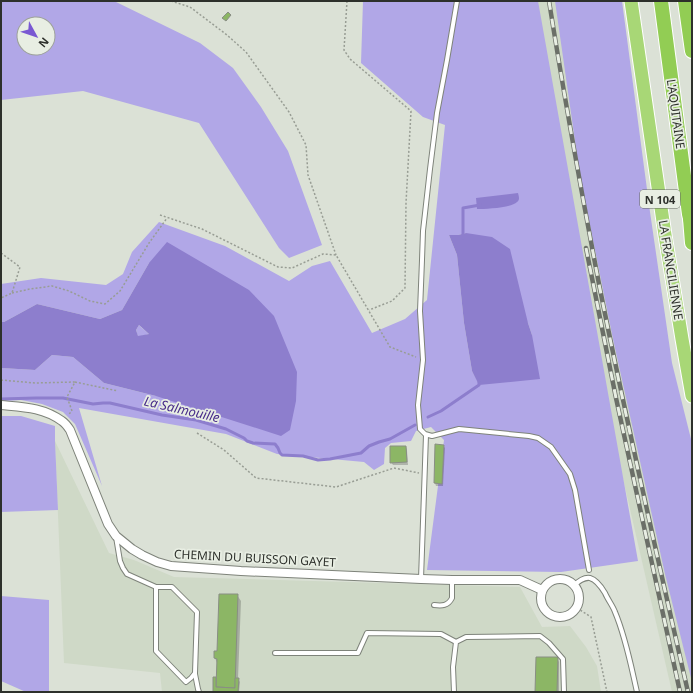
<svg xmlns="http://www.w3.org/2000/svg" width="693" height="693" font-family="'Noto Sans',sans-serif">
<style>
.built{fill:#cfd9c7}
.green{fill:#b1a7e7;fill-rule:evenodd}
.water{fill:#8d7ecd;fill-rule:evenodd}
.shadow{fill:#0003}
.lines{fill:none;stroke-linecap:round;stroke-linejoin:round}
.stream{stroke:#8d7ecd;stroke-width:3}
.building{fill:#8cb665;stroke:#898e84}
.service-casing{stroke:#7e837a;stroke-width:6}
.minor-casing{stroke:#7e837a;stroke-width:10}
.trunk-casing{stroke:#fff;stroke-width:15}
.motorway-casing{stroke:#fff;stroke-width:16}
.path{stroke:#989d94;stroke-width:1.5;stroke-dasharray:2 2;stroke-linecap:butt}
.service{stroke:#fff;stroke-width:4}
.minor{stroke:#fff;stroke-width:8}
.trunk{stroke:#a8d776;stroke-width:13}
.motorway{stroke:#92cd54;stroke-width:14}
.rail-casing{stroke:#6b6f68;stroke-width:4.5}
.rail{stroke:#e8eee3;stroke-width:3;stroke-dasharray:9;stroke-linecap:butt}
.labels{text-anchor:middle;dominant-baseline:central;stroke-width:3.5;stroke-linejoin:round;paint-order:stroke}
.shield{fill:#e8eee3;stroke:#656962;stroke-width:1}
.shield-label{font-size:11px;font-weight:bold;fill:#2d302b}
.street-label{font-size:12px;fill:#2d302b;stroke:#e8eee3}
.water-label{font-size:13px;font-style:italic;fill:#472b89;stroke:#e8eee3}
</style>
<rect width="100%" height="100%" fill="#dbe1d6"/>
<!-- built -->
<g class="built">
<path d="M 536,1 L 556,1 L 692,674 L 692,692 L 672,692 L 590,335 Z"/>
<path d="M 55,441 L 109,553 L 134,560 L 174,577 L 520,587 L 542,627 L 570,626 L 586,647 L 597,666 L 601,692 L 162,692 L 160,673 L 64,663 Z"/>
</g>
<!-- green -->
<g class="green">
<path d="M 1,1 L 114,1 L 200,43 L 233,68 L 261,107 L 288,151 L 322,245 L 289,258 L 279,248 L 199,123 L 83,91 L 1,100 ZM 24,24 L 48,24 L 48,48 L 24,48 Z"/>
<path d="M 363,1 L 538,1 L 638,561 L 561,572 L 427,570 L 444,440 L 431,427 L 416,431 L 411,441 L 391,443 L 385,448 L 384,464 L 374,470 L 364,462 L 277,454 L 226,434 L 79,408 L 102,486 L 75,424 L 63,412 L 42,404 L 21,400 L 1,401 L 1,368 L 35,370 L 52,355 L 73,357 L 104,383 L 156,396 L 149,263 L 122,310 L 100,319 L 37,304 L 4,322 L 1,322 L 1,284 L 41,278 L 106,285 L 123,274 L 132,252 L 159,222 L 225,246 L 289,281 L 312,266 L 330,261 L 372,333 L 405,319 L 427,300 L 445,125 L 423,117 L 361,63 ZM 466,233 L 528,323 L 532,335 L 479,384 L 472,371 L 464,323 L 457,255 L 449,235 L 458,235 Z"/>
<path d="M 555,1 L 622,1 L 650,212 L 672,363 L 692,443 L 692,682 L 665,574 L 613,339 L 580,176 Z"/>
<path d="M 139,325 L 142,328 L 149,334 L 138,337 L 136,330 Z"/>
<path d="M 1,416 L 21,416 L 55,426 L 55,441 L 58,510 L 1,512 Z"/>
<path d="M 1,596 L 49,600 L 49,692 L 26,692 L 1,681 Z"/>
</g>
<!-- water -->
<g class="water">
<path d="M 518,193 C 519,197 520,200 517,202 C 511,208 486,209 477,209 L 476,198 Z"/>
<path d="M 466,233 L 492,237 L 510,249 L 528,323 L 532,335 L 540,379 L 479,385 L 472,371 L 464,323 L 457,255 L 449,235 L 458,235 Z"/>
<path d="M 167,242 L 249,290 L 274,316 L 297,372 L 296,401 L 290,430 L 281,436 L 156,396 L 104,383 L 73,357 L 52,355 L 35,370 L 1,368 L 1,322 L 4,322 L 37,304 L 100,319 L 122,310 L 149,263 ZM 139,325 L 149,334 L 138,336 L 136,330 Z"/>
</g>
<!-- shadow -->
<g class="shadow">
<path d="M 436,445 L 443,446 L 445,448 L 443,486 L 436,486 L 435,483 Z"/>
<path d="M 406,447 L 407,450 L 408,465 L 393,465 L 391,462 Z"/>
<path d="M 237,595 L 241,601 L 238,679 L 240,682 L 239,692 L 214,692 L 214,678 L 217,678 L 217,663 L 215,658 L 218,652 Z"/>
<path d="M 557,658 L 559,662 L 559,692 L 536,692 Z"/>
</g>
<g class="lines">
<!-- stream -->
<g class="stream">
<path d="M 463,238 L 463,208 L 480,205"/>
<path d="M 1,399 L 36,398 L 63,398 L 93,404 L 103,403 L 110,403 L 162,415 L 196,420 L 226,429 L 244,438 L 247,441 L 253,443 L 275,444 L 278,448 L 280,453 L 282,455 L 303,456 L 318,460 L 330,459 L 361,453 L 369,446 L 379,442 L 390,439 L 415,425"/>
<path d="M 428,417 L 441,411 L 479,385 L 479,382"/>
</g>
</g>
<!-- building -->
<g class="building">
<path d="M 228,12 L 231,15 L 226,21 L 222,18 Z"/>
<path d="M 435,444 L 444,445 L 442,484 L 434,483 Z"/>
<path d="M 390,446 L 406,446 L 407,462 L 390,463 Z"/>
<path d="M 219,594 L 238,594 L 235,688 L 216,687 L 217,659 L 214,658 L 214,651 L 217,651 Z"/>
<path d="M 536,657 L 558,657 L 557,692 L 535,692 Z"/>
<path d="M 213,677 L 216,677 L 216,687 L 235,688 L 235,678 L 239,678 L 238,692 L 213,692 Z"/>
</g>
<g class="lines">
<!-- service casing -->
<g class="service-casing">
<g id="service">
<path d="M 457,1 L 447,60 L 437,113 L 430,169 L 423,231 L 422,260 L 420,311 L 423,360 L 418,405 L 420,429 L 425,434 L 432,436 L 459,429 L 529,436 L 538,438 L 551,447 L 570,474 L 575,490 L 589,570"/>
<path d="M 116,537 L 120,561 L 123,568 L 127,574 L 156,587 L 172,587 L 197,612 L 195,673 L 191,678 L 186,682 L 156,651 L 156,587"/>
<path d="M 421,579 L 426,435"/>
<path d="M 574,585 C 579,581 584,577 590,578 C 597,580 602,588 605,593 C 608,600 613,606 615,612 C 626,638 631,666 637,692"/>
<path d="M 434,605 C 442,606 448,606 452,598 L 452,580"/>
<path d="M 275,653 L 358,653 L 367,633 L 441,634 L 456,642"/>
<path d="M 195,674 L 198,689 L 199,692"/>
<path d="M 454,692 L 453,667 L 456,642 L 466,637 L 540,636 L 549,643 L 563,659 L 564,692"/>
</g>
</g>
<!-- minor casing -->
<g class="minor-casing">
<g id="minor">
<path d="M 1,405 C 22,407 43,407 62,421 C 65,423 68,427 70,430 L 108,524 L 116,536 L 132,549 L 142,555 L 157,562 L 171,566 L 241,571 L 421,579 L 452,580 L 520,580 L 542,590"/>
<circle cx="560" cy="598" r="19"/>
</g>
</g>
<!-- trunk casing -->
<g class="trunk-casing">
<path id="trunk" d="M 631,1 L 665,235 L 682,339 L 692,396"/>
</g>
<!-- motorway casing -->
<g class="motorway-casing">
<g id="motorway">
<path d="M 661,1 L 689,214 L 692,226"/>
<path d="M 685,1 L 692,51"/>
<path d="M 690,218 L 692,243"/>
</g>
</g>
<!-- path -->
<g class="path">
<path d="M 171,1 L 190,7 L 227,35 L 246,52 L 289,112 L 306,145 L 308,175 L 336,255"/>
<path d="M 347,1 L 344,50 L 350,59 L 411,111 L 406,203 L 405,288 L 392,301 L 369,310"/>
<path d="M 160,215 L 202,229 L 278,267 L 292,268 L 323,254 L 336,255 L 390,347 L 416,357"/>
<path d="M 1,253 L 20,267 L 12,293 L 1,298"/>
<path d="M 12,293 L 30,289 L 52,286 L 69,291 L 90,301 L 105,304 L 120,291 L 149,243 L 167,218"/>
<path d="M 1,380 L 35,383 L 75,382 L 67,397 L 72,411 L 68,415"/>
<path d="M 75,382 L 118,391"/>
<path d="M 197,433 L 224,450 L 256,478 L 336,487 L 394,468 L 419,473"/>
<path d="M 577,608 L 591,617 L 607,692"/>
</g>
<!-- service -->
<use href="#service" class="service"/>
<!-- minor -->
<use href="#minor" class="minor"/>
<!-- trunk -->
<use href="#trunk" class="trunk"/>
<!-- motorway -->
<use href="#motorway" class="motorway"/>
<!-- rail casing -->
<g class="rail-casing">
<g id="rail">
<path d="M 549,1 C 564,95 581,190 599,284 C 626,420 657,556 688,692"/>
<path d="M 586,248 L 616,398 L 680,692"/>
</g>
</g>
<!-- rail -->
<use href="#rail" class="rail"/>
</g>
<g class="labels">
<!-- shield labels -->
<rect class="shield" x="640" y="190" width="40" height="18" rx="3"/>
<g class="shield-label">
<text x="660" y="199">N 104</text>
</g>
<!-- street labels -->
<g class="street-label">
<text transform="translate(676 114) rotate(82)">L'AQUITAINE</text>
<text transform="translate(671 270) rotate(81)">LA FRANCILIENNE</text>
<text transform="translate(255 558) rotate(3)">CHEMIN DU BUISSON GAYET</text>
</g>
<!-- water labels -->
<g class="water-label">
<text transform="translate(182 409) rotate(13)">La Salmouille</text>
</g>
</g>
<!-- border -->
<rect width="693" height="693" fill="none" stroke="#2d302b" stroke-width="4"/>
<!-- north arrow -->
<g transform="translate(36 36) rotate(130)"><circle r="19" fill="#e8eee3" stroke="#9da299"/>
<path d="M0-3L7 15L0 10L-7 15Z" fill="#7958d2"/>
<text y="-6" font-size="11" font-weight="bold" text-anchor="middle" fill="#2d302b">N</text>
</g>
</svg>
